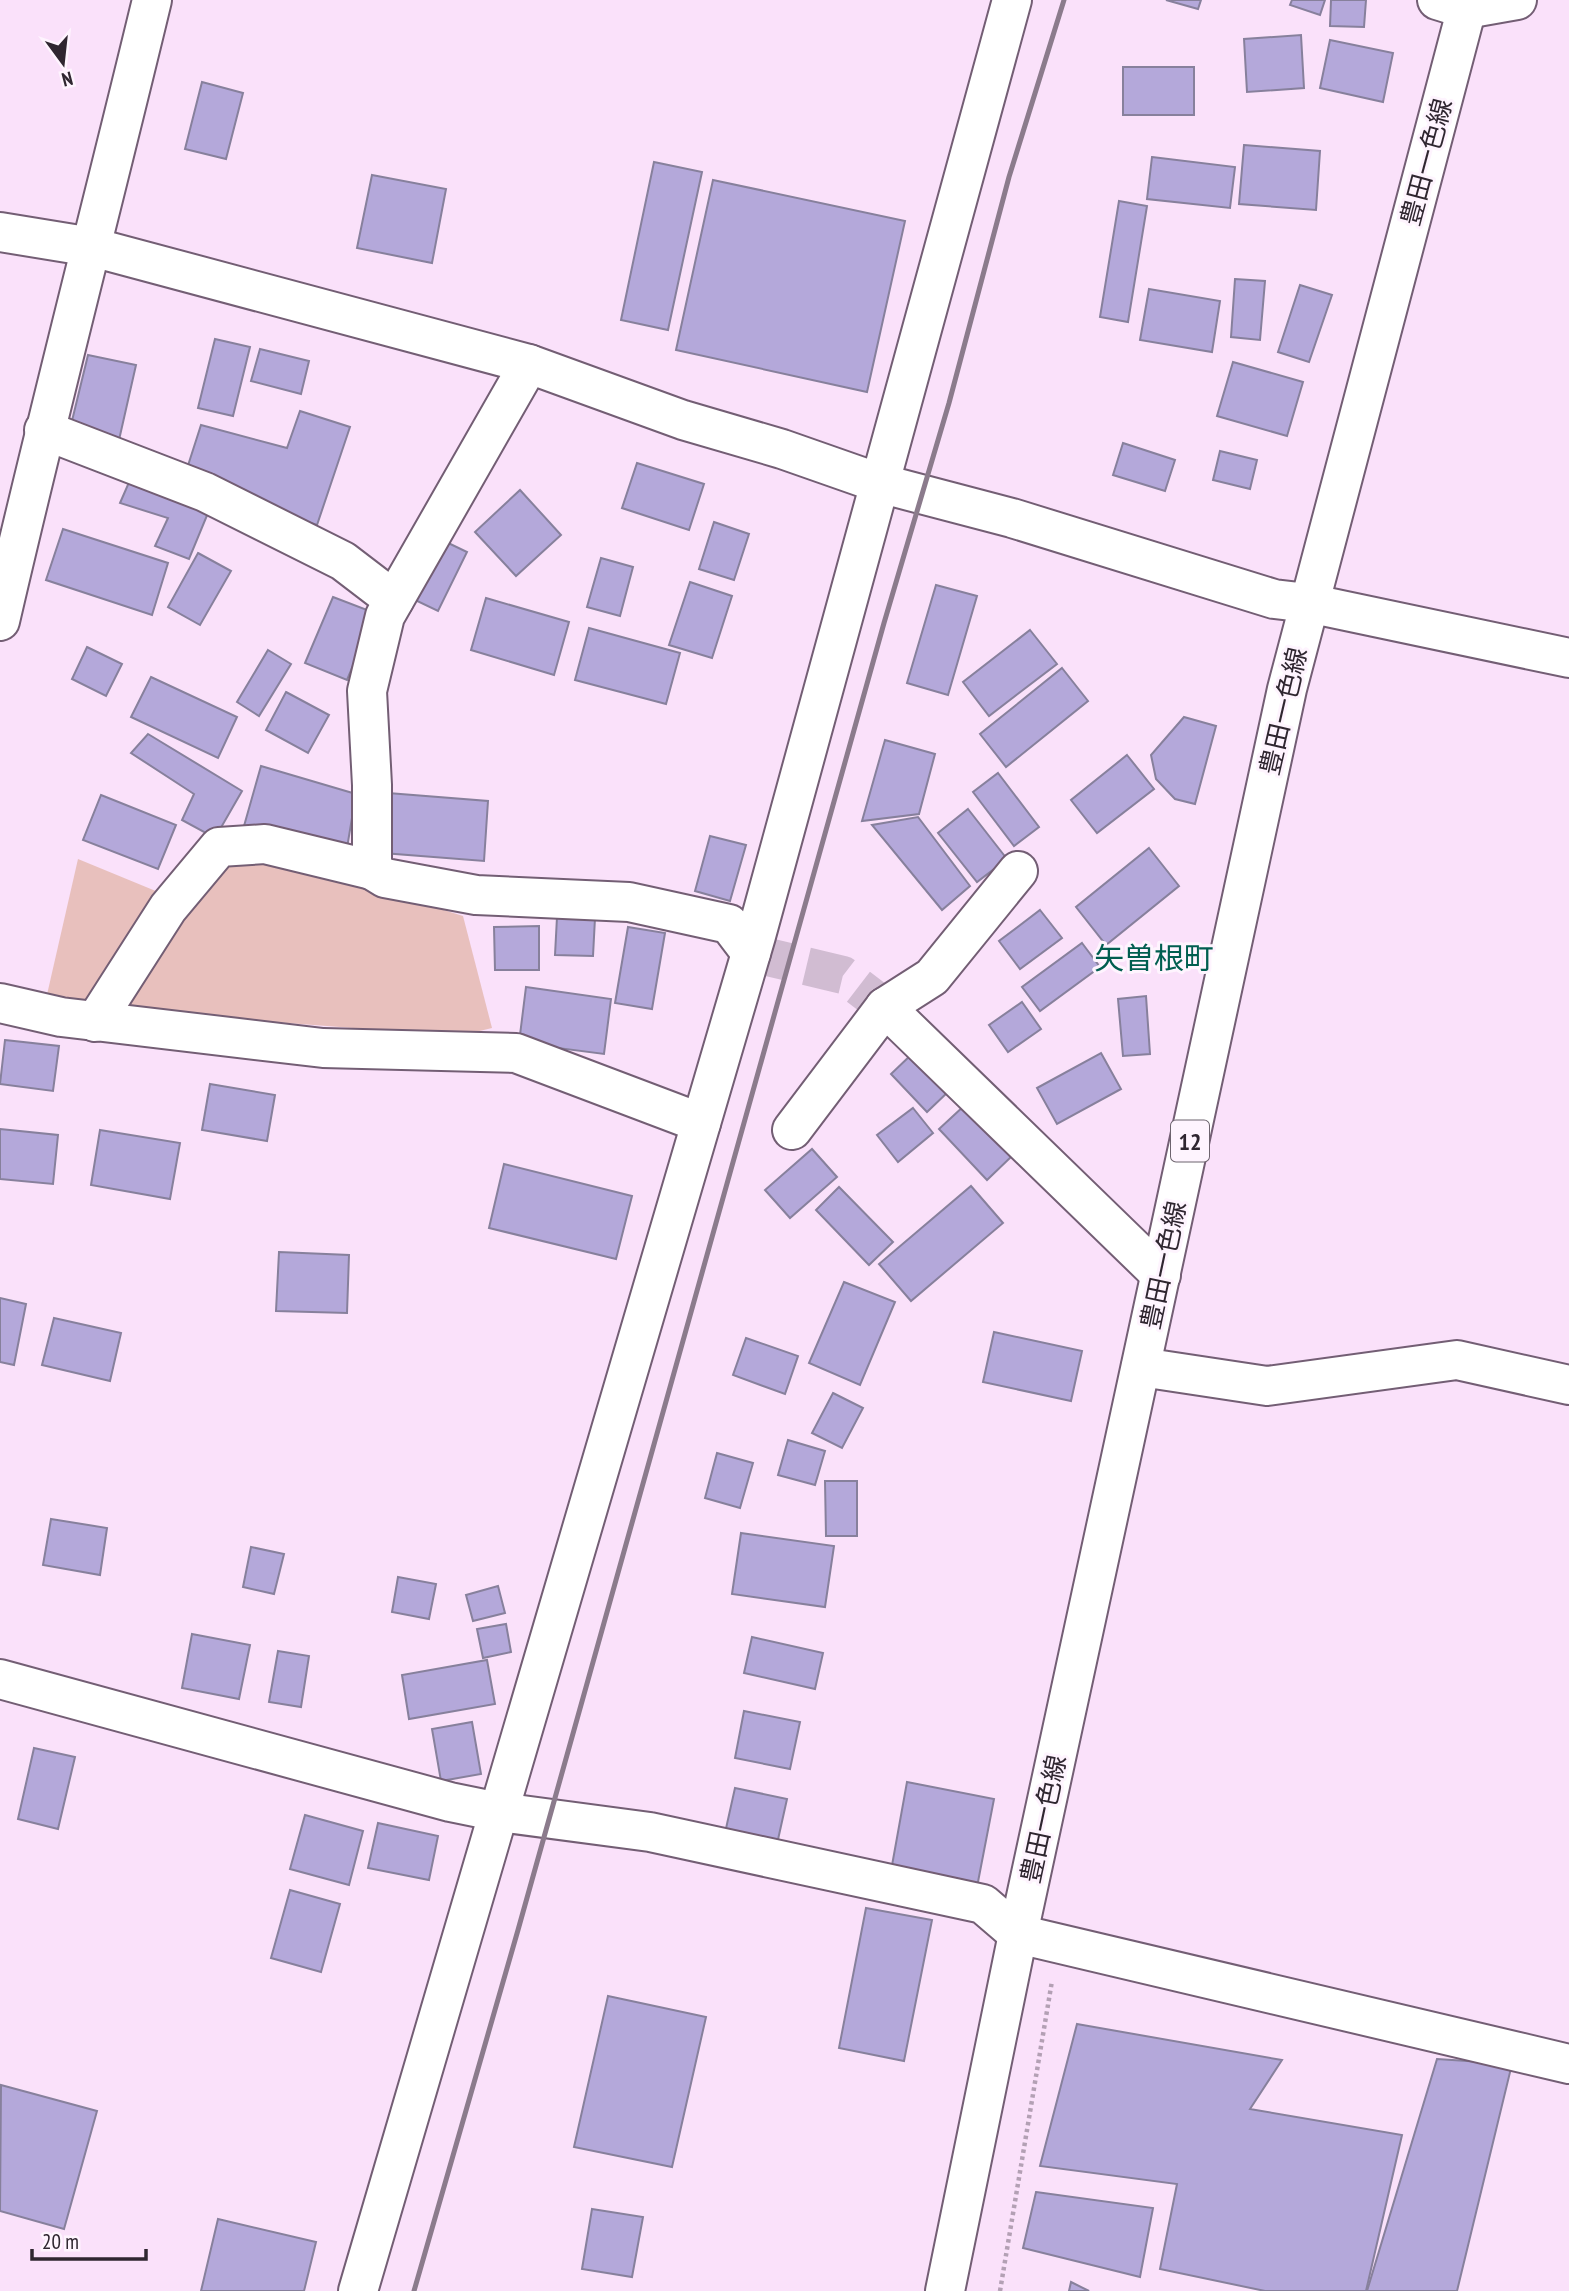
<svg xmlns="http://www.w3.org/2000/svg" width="1569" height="2291" font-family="'PT Sans Narrow','Noto Sans JP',sans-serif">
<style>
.green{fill:#e8c0bd}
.building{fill:#b4a8da;stroke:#87809c;stroke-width:2}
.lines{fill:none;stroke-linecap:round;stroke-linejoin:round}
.minor-tunnel{stroke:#d1bcd2;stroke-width:38;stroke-dasharray:38 19;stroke-linecap:butt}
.minor-casing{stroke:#735e74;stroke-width:42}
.major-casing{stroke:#735e74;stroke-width:42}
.path{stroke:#b3a0b4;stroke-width:4.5;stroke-dasharray:3.5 3.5;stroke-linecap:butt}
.minor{stroke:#fff;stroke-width:38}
.major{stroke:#fff;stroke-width:38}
.rail{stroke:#8b7b8c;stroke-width:5}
.labels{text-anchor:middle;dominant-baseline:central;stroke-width:6;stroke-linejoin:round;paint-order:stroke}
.shield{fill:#fef4fe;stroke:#6d646e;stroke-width:2}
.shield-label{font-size:24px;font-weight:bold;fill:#2f2630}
.street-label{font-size:26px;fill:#2f2630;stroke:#fef4fe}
.quarter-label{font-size:30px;fill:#005e50;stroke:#fef4fe}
</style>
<rect width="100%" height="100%" fill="#fae1fa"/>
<!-- green -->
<g class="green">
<path d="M 260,853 L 463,916 L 492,1028 L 459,1036 L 117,1010 L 226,859 Z"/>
<path d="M 78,859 L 163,894 L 90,1010 L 46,999 Z"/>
</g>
<!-- building -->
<g class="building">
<path d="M 1166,0 L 1201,0 L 1198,9 Z"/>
<path d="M 1292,0 L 1325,0 L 1320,15 L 1290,5 Z"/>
<path d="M 1331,0 L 1366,0 L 1364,27 L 1330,26 Z"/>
<path d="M 1301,35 L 1304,88 L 1247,92 L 1244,39 Z"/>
<path d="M 1330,40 L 1393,53 L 1383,102 L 1320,88 Z"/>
<rect x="1123" y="67" width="71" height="48"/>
<path d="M 202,82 L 243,93 L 226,159 L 185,149 Z"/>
<path d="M 1244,145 L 1320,151 L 1316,210 L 1239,204 Z"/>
<path d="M 1152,157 L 1235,167 L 1230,208 L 1147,199 Z"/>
<path d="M 654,162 L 702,172 L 668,330 L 621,320 Z"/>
<path d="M 372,175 L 446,189 L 432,263 L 357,248 Z"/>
<path d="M 713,180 L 905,221 L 867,392 L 676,350 Z"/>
<path d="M 1119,201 L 1147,206 L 1128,322 L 1100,317 Z"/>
<path d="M 1235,279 L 1265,281 L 1260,340 L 1231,337 Z"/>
<path d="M 1300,285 L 1332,295 L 1309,362 L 1278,352 Z"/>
<path d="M 1149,289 L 1220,301 L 1212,352 L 1140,340 Z"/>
<path d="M 215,339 L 250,347 L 233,416 L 198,408 Z"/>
<path d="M 260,349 L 309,361 L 301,394 L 251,381 Z"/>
<path d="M 88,355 L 136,365 L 119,440 L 70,429 Z"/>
<path d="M 1233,362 L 1303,382 L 1287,436 L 1217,416 Z"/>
<path d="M 300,411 L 350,427 L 317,525 L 183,481 L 201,425 L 287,448 Z"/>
<path d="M 1123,443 L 1175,460 L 1165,491 L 1113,475 Z"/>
<path d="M 1220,451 L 1257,460 L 1250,489 L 1213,480 Z"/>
<path d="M 637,463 L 704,484 L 689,530 L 622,508 Z"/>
<path d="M 130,480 L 208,513 L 189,559 L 155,546 L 168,518 L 120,503 Z"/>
<path d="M 520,490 L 561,535 L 516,576 L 475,532 Z"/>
<path d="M 714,522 L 749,534 L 734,580 L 699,569 Z"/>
<path d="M 63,529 L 168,563 L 152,615 L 46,580 Z"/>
<path d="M 442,540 L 467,552 L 438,611 L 413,599 Z"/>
<path d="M 198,553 L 231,571 L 200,625 L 168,607 Z"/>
<path d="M 601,558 L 633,567 L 620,616 L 587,607 Z"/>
<path d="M 690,582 L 732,596 L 712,658 L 669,645 Z"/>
<path d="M 936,585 L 977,596 L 948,695 L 907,683 Z"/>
<path d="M 333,597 L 375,613 L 347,680 L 305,663 Z"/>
<path d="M 486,598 L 569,622 L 554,675 L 471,650 Z"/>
<path d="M 589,628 L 680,653 L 666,704 L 575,680 Z"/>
<path d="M 1030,630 L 1057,664 L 989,716 L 963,682 Z"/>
<path d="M 87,647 L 122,664 L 106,696 L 72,679 Z"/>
<path d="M 268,650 L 291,664 L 259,716 L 237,702 Z"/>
<path d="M 1062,668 L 1088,701 L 1006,767 L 980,734 Z"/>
<path d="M 151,677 L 237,717 L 218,758 L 131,717 Z"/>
<path d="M 286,692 L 329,715 L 308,753 L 266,730 Z"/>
<path d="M 1184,717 L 1216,726 L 1195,804 L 1175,799 L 1156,779 L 1151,755 Z"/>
<path d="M 148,734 L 242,791 L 215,838 L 182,820 L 194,794 L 131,753 Z"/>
<path d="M 885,740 L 935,754 L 919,814 L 862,821 Z"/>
<path d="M 1127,755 L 1154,789 L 1097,833 L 1071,800 Z"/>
<path d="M 261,766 L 356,794 L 346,854 L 244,826 Z"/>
<path d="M 998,773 L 1039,827 L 1014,846 L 973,792 Z"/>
<path d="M 388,793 L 488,801 L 484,861 L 383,853 Z"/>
<path d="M 101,795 L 176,825 L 158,869 L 83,840 Z"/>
<path d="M 968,809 L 1007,859 L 977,882 L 938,833 Z"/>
<path d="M 918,817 L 970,886 L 942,910 L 872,825 Z"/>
<path d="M 710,836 L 746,845 L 730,901 L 695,891 Z"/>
<path d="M 1149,848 L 1179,886 L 1106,945 L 1076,907 Z"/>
<path d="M 1040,910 L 1062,938 L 1020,969 L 999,941 Z"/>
<path d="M 557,917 L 595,918 L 593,956 L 555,955 Z"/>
<path d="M 539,926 L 539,970 L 495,970 L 494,927 Z"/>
<path d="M 628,927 L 665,933 L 652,1009 L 615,1003 Z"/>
<path d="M 1082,943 L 1100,967 L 1040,1011 L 1022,987 Z"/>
<path d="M 526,987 L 611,999 L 604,1054 L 519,1043 Z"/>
<path d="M 1146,996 L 1150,1054 L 1123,1056 L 1118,999 Z"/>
<path d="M 1022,1002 L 1041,1029 L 1008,1052 L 989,1025 Z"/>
<path d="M 5,1040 L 59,1046 L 53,1091 L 0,1084 Z"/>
<path d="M 913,1053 L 949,1091 L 927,1112 L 891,1074 Z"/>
<path d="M 1101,1053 L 1121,1089 L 1057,1124 L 1037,1088 Z"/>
<path d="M 210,1084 L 275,1095 L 267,1141 L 202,1130 Z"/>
<path d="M 965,1105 L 1012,1156 L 987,1180 L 939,1129 Z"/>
<path d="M 913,1108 L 933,1133 L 898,1162 L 877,1135 Z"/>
<path d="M 0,1129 L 58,1135 L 53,1184 L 0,1179 Z"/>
<path d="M 100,1130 L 180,1143 L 170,1199 L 91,1185 Z"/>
<path d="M 812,1149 L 837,1177 L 790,1218 L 765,1190 Z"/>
<path d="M 504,1164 L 632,1196 L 616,1259 L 489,1228 Z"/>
<path d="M 971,1186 L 1003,1223 L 911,1301 L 879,1264 Z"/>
<path d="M 839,1187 L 893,1242 L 869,1265 L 816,1210 Z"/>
<path d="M 279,1252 L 349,1255 L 347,1313 L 276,1311 Z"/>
<path d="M 844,1282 L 895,1302 L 860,1385 L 809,1363 Z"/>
<path d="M 0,1298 L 26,1304 L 14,1365 L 0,1362 Z"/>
<path d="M 54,1318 L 121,1333 L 110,1381 L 42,1365 Z"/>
<path d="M 994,1332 L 1082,1351 L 1071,1401 L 983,1382 Z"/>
<path d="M 746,1338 L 798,1356 L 785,1394 L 733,1375 Z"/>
<path d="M 833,1393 L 863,1408 L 842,1448 L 812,1433 Z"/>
<path d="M 788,1440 L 825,1451 L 815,1485 L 778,1475 Z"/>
<path d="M 717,1453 L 753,1463 L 740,1508 L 705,1498 Z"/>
<path d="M 825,1481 L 857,1481 L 857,1536 L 826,1536 Z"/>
<path d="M 51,1519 L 107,1528 L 100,1575 L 43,1565 Z"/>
<path d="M 741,1533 L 834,1546 L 825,1607 L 732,1594 Z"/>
<path d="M 251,1547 L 284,1554 L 274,1594 L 243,1587 Z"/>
<path d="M 398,1577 L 436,1584 L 429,1619 L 392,1612 Z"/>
<path d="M 498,1586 L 505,1613 L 473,1621 L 466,1595 Z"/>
<path d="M 506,1624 L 511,1652 L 483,1658 L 477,1629 Z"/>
<path d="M 192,1634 L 250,1645 L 239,1699 L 182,1688 Z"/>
<path d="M 752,1637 L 823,1653 L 815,1689 L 744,1673 Z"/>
<path d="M 278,1651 L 309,1656 L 301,1707 L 269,1702 Z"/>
<path d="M 487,1660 L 495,1704 L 409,1719 L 402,1675 Z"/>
<path d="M 744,1711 L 800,1722 L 790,1769 L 735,1758 Z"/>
<path d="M 472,1722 L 481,1774 L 441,1781 L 432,1729 Z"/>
<path d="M 34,1748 L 75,1757 L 58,1829 L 18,1819 Z"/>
<path d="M 907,1782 L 994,1799 L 977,1887 L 891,1871 Z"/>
<path d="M 735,1788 L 787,1799 L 777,1844 L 725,1833 Z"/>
<path d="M 305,1815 L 363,1831 L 349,1885 L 290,1869 Z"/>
<path d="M 378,1823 L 438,1836 L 429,1880 L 368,1868 Z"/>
<path d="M 290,1890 L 340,1904 L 321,1972 L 271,1958 Z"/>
<path d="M 866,1908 L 932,1920 L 904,2061 L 839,2048 Z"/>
<path d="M 608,1996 L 706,2017 L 672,2167 L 574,2147 Z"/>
<path d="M 1077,2024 L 1282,2060 L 1250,2109 L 1402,2135 L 1366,2291 L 1265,2291 L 1160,2269 L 1177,2184 L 1040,2166 Z"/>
<path d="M 1437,2059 L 1512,2064 L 1457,2291 L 1367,2291 Z"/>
<path d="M 1,2085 L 97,2111 L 64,2229 L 0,2211 Z"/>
<path d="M 1036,2192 L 1153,2208 L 1140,2277 L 1023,2248 Z"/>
<path d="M 592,2209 L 643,2217 L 632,2277 L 582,2269 Z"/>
<path d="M 218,2219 L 316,2242 L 304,2291 L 201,2291 Z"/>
<path d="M 1071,2282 L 1089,2291 L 1069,2291 Z"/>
</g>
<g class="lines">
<!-- minor-tunnel -->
<path class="minor-tunnel" d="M 751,953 L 843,975 L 885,1007"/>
<!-- minor casing -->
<g class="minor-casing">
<g id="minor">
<path d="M 1437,0 L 1466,9 L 1517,0"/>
<path d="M 0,232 L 92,247 L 529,364 L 683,420 L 782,449 L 879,483 L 1012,518 L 1274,599 L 1308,603 L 1569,658"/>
<path d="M 529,364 L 385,616 L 367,691 L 372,785 L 372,870 L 385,878 L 476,895 L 629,902 L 729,924 L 751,953"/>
<path d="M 44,430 L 205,492 L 343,561 L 394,600"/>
<path d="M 0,621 C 48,413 102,207 152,0"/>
<path d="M 0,1003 L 61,1017 L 323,1048 L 516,1053 L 701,1123"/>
<path d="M 885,1007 L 1161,1275"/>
<path d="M 95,1022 L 168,908 L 219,847 L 265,844 L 372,870"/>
<path d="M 792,1130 L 885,1007 L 932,977 L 1018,871"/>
<path d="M 1141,1367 L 1267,1386 L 1457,1360 L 1569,1385"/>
<path d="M 0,1679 L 450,1802 L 499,1812 L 650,1832 L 983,1904 L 1018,1934 L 1569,2064"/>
<path d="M 358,2291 L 756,936 L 1012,0"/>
</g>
</g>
<!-- major casing -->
<g class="major-casing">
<path id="major" d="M 945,2291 L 1018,1934 L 1287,689 L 1469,0"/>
</g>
<!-- path -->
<path class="path" d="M 1000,2291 L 1052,1981"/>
<!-- minor -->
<use href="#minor" class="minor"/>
<!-- major -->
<use href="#major" class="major"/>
<!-- rail -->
<path class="rail" d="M 414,2291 L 518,1930 L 884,623 L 949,403 L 1009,177 L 1064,0"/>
</g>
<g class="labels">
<!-- shield labels -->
<rect class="shield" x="1171" y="1120.5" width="38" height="41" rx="5"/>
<g class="shield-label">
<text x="1190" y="1141">12</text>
</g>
<!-- street labels -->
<g class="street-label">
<text transform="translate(1426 162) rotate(-75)">豊田一色線</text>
<text transform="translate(1283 711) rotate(-77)">豊田一色線</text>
<text transform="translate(1163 1265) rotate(-78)">豊田一色線</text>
<text transform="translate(1043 1819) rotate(-78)">豊田一色線</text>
</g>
<!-- quarter labels -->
<g class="quarter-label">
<text x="1154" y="957">矢曽根町</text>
</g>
</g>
<!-- north arrow -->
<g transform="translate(63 63) rotate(165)" stroke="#fef4fe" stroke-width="5" paint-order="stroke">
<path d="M0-5L12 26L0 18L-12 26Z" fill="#2f2630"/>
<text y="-10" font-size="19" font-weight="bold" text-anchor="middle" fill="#2f2630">N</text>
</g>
<!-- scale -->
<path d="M32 2249v10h114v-10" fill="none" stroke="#2f2630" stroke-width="3.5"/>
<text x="42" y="2249" font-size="21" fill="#2f2630" stroke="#fef4fe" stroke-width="5" paint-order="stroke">20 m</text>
</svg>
